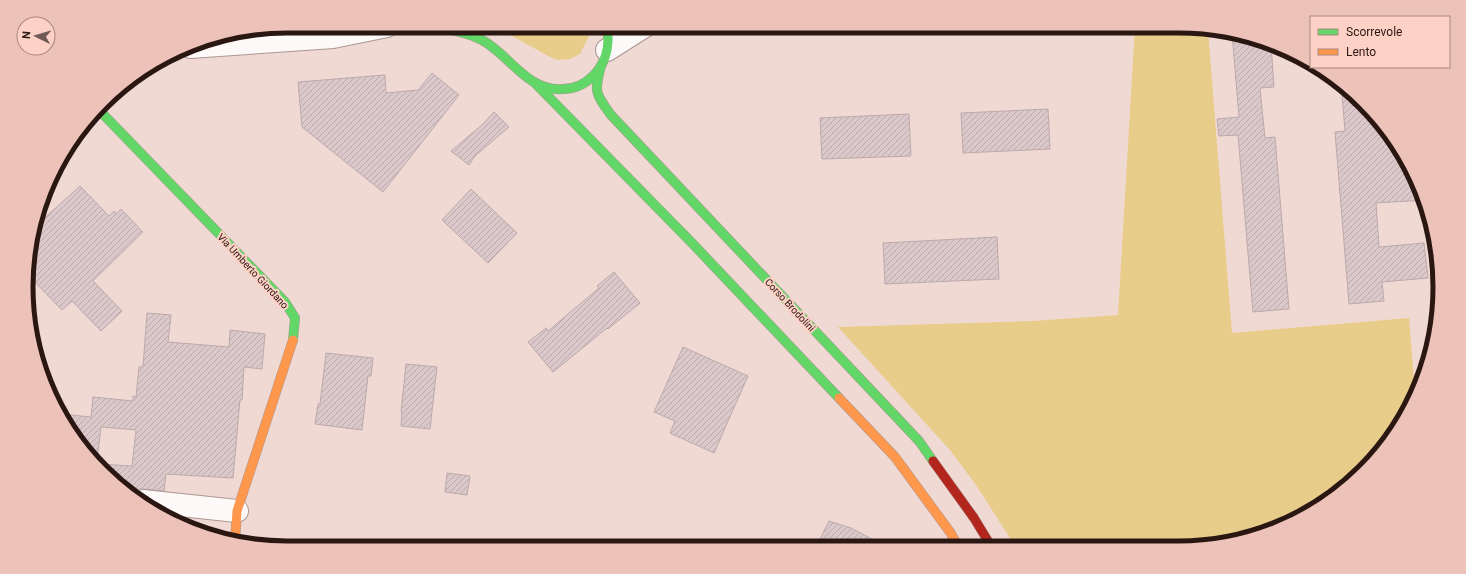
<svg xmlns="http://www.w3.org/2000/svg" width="1466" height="574" font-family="Roboto,sans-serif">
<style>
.grass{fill:#e8cc89}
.building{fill:url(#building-hatch);stroke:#bca9ac}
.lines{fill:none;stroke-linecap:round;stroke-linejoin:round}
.street-casing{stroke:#ab9792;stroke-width:24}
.fast-casing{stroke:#ab9792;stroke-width:10}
.slow-casing{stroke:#ab9792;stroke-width:10}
.jam-casing{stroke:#ab9792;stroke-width:10}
.street{stroke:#fdf9f8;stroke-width:22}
.fast{stroke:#63d668;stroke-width:9}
.slow{stroke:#ff974d;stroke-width:9}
.jam{stroke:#b3261e;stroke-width:9}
.labels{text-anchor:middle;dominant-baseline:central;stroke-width:4;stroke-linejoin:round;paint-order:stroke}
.street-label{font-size:10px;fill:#2a1712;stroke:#fed1c6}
.rim{fill:none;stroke:#2a1712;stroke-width:5}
</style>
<defs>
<pattern id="building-hatch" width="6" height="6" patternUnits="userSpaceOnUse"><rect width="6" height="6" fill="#dbc8cb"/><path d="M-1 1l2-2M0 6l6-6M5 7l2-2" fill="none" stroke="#bcabad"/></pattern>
</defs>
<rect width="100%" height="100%" fill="#f1d9d3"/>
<!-- grass -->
<g class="grass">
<path d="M 494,26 L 587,26 L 589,36 L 580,54 L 570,59 L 558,60 L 550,57 Z"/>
<path d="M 1135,26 L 1179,26 L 1208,30 L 1232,333 L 1409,318 L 1415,391 L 1396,432 L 1351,483 L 1294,521 L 1213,546 L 1015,546 L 976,485 L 950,450 L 838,327 L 1033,321 L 1118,315 Z"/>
</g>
<!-- building -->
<g class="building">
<path d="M 1232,33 L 1247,35 L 1271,44 L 1274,87 L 1260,88 L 1265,138 L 1275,137 L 1289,309 L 1253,312 L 1238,135 L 1219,136 L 1217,119 L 1239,117 Z"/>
<path d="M 432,73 L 459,95 L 383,192 L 302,127 L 298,82 L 385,75 L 386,93 L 418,90 Z"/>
<path d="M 1341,82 L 1375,115 L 1405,157 L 1425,200 L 1376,203 L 1379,247 L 1424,243 L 1428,278 L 1382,282 L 1384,301 L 1349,304 L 1335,132 L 1345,131 Z"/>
<path d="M 1048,109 L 1050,149 L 963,153 L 961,113 Z"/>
<path d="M 494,112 L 509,127 L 475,156 L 469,165 L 451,151 L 482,125 Z"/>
<path d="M 909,114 L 911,156 L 822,159 L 820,118 Z"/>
<path d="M 80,186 L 109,216 L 114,211 L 116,214 L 121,209 L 143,232 L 93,281 L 122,311 L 101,331 L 72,301 L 62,310 L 29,276 L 28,253 L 38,224 Z"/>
<path d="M 471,189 L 517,233 L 488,263 L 442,220 Z"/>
<path d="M 997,237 L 999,279 L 885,284 L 883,243 Z"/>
<path d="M 614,272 L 640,303 L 608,329 L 607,328 L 553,372 L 528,342 L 546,328 L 548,331 L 568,314 L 599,288 L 597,286 Z"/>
<path d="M 147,313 L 171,315 L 168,342 L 229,347 L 230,330 L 265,334 L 262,369 L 244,367 L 242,400 L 240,400 L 233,478 L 166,474 L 164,491 L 144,489 L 138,489 L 132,496 L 128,494 L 100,464 L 132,466 L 136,430 L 101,427 L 97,461 L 70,432 L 62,414 L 91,417 L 93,397 L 133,401 L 133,396 L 136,397 L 139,367 L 143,367 Z"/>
<path d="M 683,347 L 748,376 L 714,453 L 670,433 L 675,421 L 654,412 Z"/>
<path d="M 326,353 L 373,358 L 371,376 L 368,376 L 362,430 L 315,424 L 318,404 L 320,404 Z"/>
<path d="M 406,364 L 437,367 L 430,429 L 401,426 L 402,412 L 401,412 Z"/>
<path d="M 447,473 L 470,476 L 467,495 L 445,492 Z"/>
<path d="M 829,521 L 851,528 L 887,547 L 816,547 Z"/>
</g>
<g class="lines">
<!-- street casing -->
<g class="street-casing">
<g id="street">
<path d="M 190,47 L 333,37 L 387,26"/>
<path d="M 607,50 L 645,26"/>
<path d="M 143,501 L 237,511"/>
</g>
</g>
<!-- fast casing -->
<g class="fast-casing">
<g id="fast">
<path d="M 426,26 C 446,29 464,31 482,40 C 510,55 527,92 563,89 C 574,89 584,85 593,76 C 606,63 610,45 607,26"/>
<path d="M 601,66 C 594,92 595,93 611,115 L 919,441 L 933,461"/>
<path d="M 536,84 L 692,243 L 839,398"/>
<path d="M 99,110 L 285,302 L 295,318 L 293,340"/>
</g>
</g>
<!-- slow casing -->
<g class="slow-casing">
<g id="slow">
<path d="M 839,398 L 895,457 L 950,532 L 958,546"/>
<path d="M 235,541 L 237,511 L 293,340"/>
</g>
</g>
<!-- jam casing -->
<g class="jam-casing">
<path id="jam" d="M 933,461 L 974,518 L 991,546"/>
</g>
<!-- street -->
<use href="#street" class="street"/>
<!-- fast -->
<use href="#fast" class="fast"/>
<!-- slow -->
<use href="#slow" class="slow"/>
<!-- jam -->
<use href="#jam" class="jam"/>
</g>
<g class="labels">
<!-- street labels -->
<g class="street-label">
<text transform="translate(253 271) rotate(47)">Via Umberto Giordano</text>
<text transform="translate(790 305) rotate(47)">Corso Brodolini</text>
</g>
</g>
<!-- crop -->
<path d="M0 0H1466V574H0ZM287 33H1179A254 254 0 0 1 1433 287V287A254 254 0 0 1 1179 541H287A254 254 0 0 1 33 287V287A254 254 0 0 1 287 33Z" fill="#edc2b8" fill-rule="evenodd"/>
<path class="rim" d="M287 33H1179A254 254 0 0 1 1433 287V287A254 254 0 0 1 1179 541H287A254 254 0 0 1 33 287V287A254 254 0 0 1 287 33Z"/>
<!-- legend -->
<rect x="1310" y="16" width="140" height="52" fill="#fed1c6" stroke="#a9877e"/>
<rect x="1318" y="29" width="20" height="6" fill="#63d668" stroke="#a9877e"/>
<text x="1346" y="36" font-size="12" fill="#2a1712">Scorrevole</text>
<rect x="1318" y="49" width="20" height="6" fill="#ff974d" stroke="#a9877e"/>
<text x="1346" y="56" font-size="12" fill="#2a1712">Lento</text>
<!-- north arrow -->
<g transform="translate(36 36) rotate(275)"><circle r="19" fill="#fed1c6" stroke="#a9877e"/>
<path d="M0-3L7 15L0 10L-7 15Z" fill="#705b56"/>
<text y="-6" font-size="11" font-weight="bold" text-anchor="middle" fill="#2a1712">N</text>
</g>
</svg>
